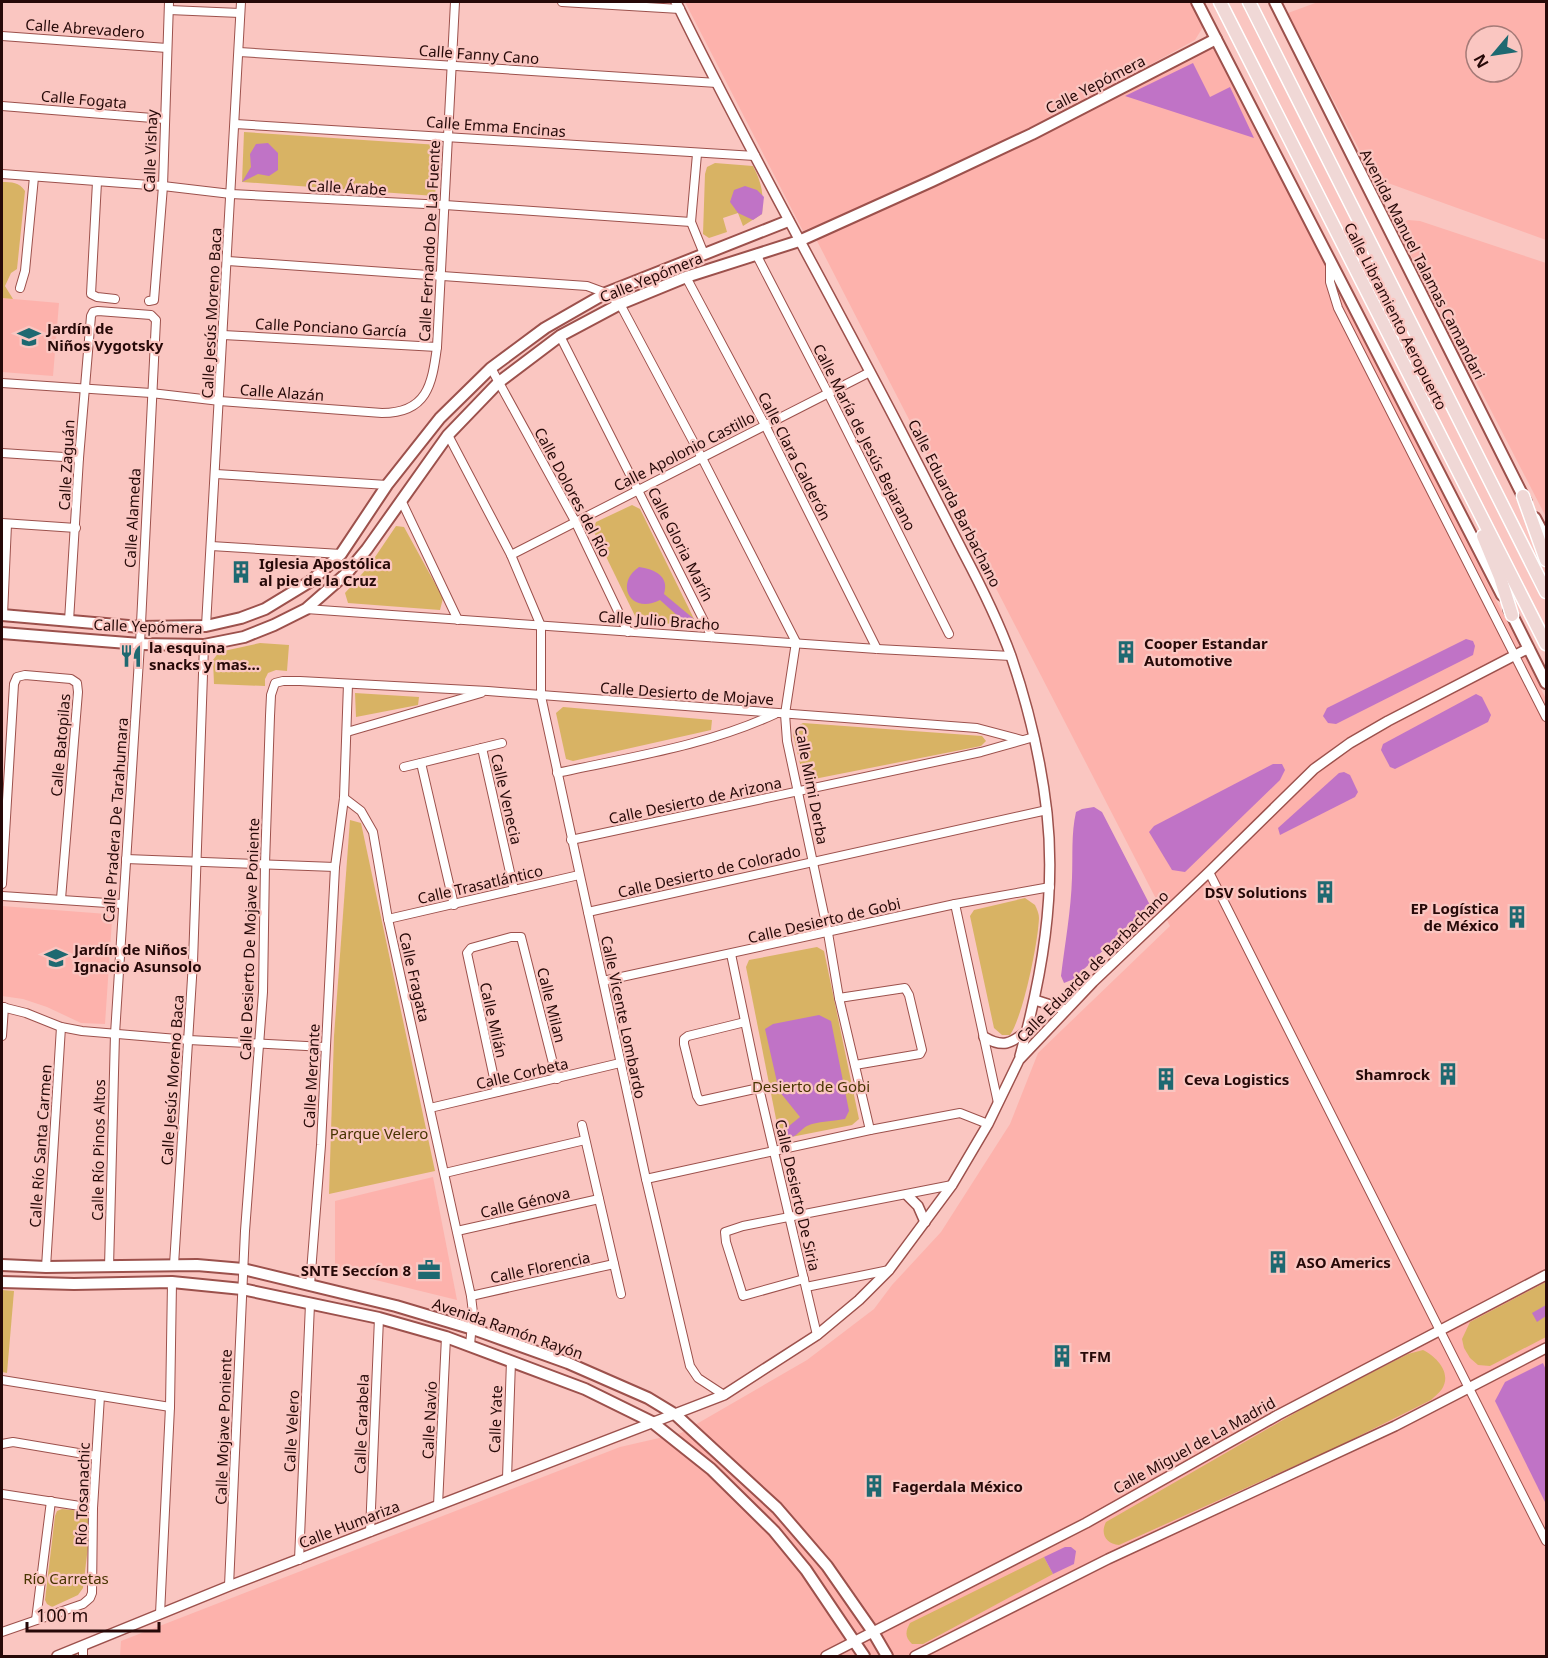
<svg xmlns="http://www.w3.org/2000/svg" width="1548" height="1658" font-family="'Noto Sans',sans-serif">
<style>
.built{fill:#fdb2ac;fill-rule:evenodd}
.green{fill:#d8b364}
.water{fill:#c073c6}
.lines{fill:none;stroke-linecap:round;stroke-linejoin:round}
.minor-casing{stroke:#9c514c;stroke-width:10}
.tertiary-casing{stroke:#9c514c;stroke-width:12}
.secondary-casing{stroke:#9c514c;stroke-width:14}
.trunk-casing{stroke:#fff;stroke-width:15}
.minor{stroke:#fff;stroke-width:8}
.tertiary{stroke:#fff;stroke-width:9}
.secondary{stroke:#fff;stroke-width:10}
.trunk{stroke:#f0d8d6;stroke-width:12}
.labels{text-anchor:middle;dominant-baseline:central;stroke-width:4.5;stroke-linejoin:round;paint-order:stroke}
.street-label{font-size:15px;fill:#260908;stroke:#fac6c1}
.poi-label{font-size:15px;font-weight:bold;fill:#260908;stroke:#fac6c1;text-anchor:start}
.park-label{font-size:15px;fill:#483400;stroke:#fac6c1}
</style>
<rect width="100%" height="100%" fill="#fac6c1"/>
<!-- built -->
<g class="built">
<path d="M 685,2 L 1190,2 L 1203,27 L 1195,40 L 1026,133 L 1214,43 L 1546,699 L 1546,1656 L 120,1656 L 121,1641 L 620,1447 L 681,1433 L 807,1360 L 874,1309 L 892,1285 L 941,1232 L 1010,1124 L 1038,1053 L 1170,926 L 815,237 L 963,164 L 803,231 Z"/>
<path d="M 1318,2 L 1546,2 L 1546,240 L 1374,178 L 1288,13 ZM 1476,36 L 1512,36 L 1512,72 L 1476,72 Z"/>
<path d="M 1408,220 L 1420,221 L 1546,263 L 1546,517 L 1400,234 L 1400,225 Z"/>
<path d="M 2,298 L 59,303 L 53,376 L 2,372 Z"/>
<path d="M 2,906 L 107,914 L 112,920 L 105,1024 L 81,1023 L 47,1007 L 23,999 L 2,996 Z"/>
<path d="M 433,1177 L 457,1300 L 335,1270 L 335,1201 Z"/>
</g>
<!-- green -->
<g class="green">
<path d="M 244,132 L 439,145 L 435,196 L 242,182 Z"/>
<path d="M 715,163 L 753,166 C 762,183 764,195 762,214 L 743,226 L 738,213 L 723,218 L 727,232 L 709,238 L 703,234 L 705,174 L 707,167 Z"/>
<path d="M 2,182 C 12,182 19,182 25,191 L 17,269 L 11,273 L 5,286 L 13,299 L 2,298 Z"/>
<path d="M 632,505 L 640,509 L 694,619 L 689,626 L 637,620 L 593,530 L 596,522 Z"/>
<path d="M 396,526 L 404,527 L 443,598 L 440,610 L 348,603 L 345,593 L 369,566 Z"/>
<path d="M 260,643 L 289,645 L 287,671 L 276,670 L 268,673 L 265,679 L 265,686 L 214,684 L 213,660 L 219,652 Z"/>
<path d="M 355,693 L 419,697 L 418,705 L 356,717 Z"/>
<path d="M 563,707 L 712,720 L 711,730 L 573,761 L 566,759 L 556,713 Z"/>
<path d="M 803,723 L 982,736 L 986,741 L 981,746 L 804,781 L 793,734 L 794,728 Z"/>
<path d="M 350,820 L 361,823 L 435,1171 L 329,1194 L 334,1036 Z"/>
<path d="M 1025,898 L 1035,905 C 1037,909 1039,914 1039,918 C 1038,943 1023,1016 1010,1035 L 1002,1035 L 994,1028 L 970,916 L 974,910 Z"/>
<path d="M 817,947 L 824,951 L 859,1119 L 852,1125 L 786,1138 L 779,1134 L 746,967 L 749,960 Z"/>
<path d="M 1546,1282 L 1546,1337 L 1490,1366 L 1478,1365 L 1470,1358 L 1464,1348 L 1462,1339 L 1470,1322 Z"/>
<path d="M 2,1290 L 14,1291 L 7,1373 L 2,1372 Z"/>
<path d="M 1423,1350 C 1437,1357 1452,1373 1442,1389 C 1439,1393 1434,1397 1431,1400 L 1337,1447 L 1119,1545 C 1106,1544 1100,1534 1106,1522 L 1314,1402 L 1408,1354 Z"/>
<path d="M 62,1509 L 82,1511 L 88,1515 L 91,1522 L 83,1588 L 78,1595 L 52,1607 L 47,1604 L 45,1600 L 55,1516 L 57,1511 Z"/>
<path d="M 1044,1557 L 1053,1574 L 923,1644 L 912,1644 C 905,1637 905,1632 910,1623 Z"/>
</g>
<!-- water -->
<g class="water">
<path d="M 1193,63 L 1210,97 L 1230,87 L 1254,138 L 1125,96 Z"/>
<path d="M 268,143 L 278,153 L 278,170 L 269,176 L 258,174 L 242,182 L 251,167 L 250,154 L 256,144 Z"/>
<path d="M 745,186 L 757,190 L 764,197 L 762,214 L 753,220 L 738,213 L 730,202 L 734,190 Z"/>
<path d="M 639,567 C 654,569 670,576 664,594 L 694,619 L 689,626 L 660,600 C 631,615 614,584 639,567 Z"/>
<path d="M 1466,639 L 1473,641 L 1475,646 L 1473,655 L 1336,724 L 1328,723 L 1323,716 L 1327,708 Z"/>
<path d="M 1476,694 L 1482,697 L 1491,715 L 1488,722 L 1395,769 L 1390,767 L 1381,750 L 1383,744 Z"/>
<path d="M 1273,764 L 1282,764 L 1285,770 L 1280,780 L 1185,872 L 1172,870 L 1149,832 L 1154,826 Z"/>
<path d="M 1344,772 L 1350,775 L 1358,792 L 1355,797 L 1280,835 L 1278,828 L 1339,773 Z"/>
<path d="M 1094,807 L 1102,812 L 1151,907 L 1141,913 L 1074,979 L 1064,983 L 1061,976 C 1065,943 1071,911 1072,878 C 1073,856 1071,834 1076,812 L 1082,809 Z"/>
<path d="M 819,1015 L 831,1021 L 849,1111 L 845,1119 C 834,1121 823,1121 812,1124 C 797,1128 798,1144 779,1134 L 800,1117 L 779,1091 L 765,1029 L 773,1024 Z"/>
<path d="M 1546,1305 L 1546,1316 L 1537,1322 L 1532,1313 Z"/>
<path d="M 1543,1363 L 1546,1370 L 1546,1504 L 1495,1401 L 1505,1382 Z"/>
<path d="M 1065,1547 L 1071,1547 L 1076,1551 L 1074,1564 L 1053,1574 L 1044,1557 Z"/>
</g>
<g class="lines">
<!-- minor casing -->
<g class="minor-casing">
<g id="minor">
<path d="M 562,2 L 680,9"/>
<path d="M 169,10 L 240,13"/>
<path d="M 2,36 L 167,48"/>
<path d="M 239,52 L 717,83"/>
<path d="M 2,106 L 165,119"/>
<path d="M 235,124 L 755,156"/>
<path d="M 697,154 L 691,222 L 704,254"/>
<path d="M 2,174 L 163,186 L 231,194 L 445,205 L 691,222"/>
<path d="M 97,182 L 91,294 L 97,297 L 115,299"/>
<path d="M 756,254 L 828,393 L 949,634"/>
<path d="M 228,261 L 587,286 L 606,293 L 620,304 L 702,458 L 796,642 L 785,714 L 787,741 L 828,933 L 839,998 L 870,1130"/>
<path d="M 1330,262 L 1330,282 L 1338,308 L 1546,717"/>
<path d="M 686,277 L 765,425 L 877,649"/>
<path d="M 20,288 L 25,271 L 34,177"/>
<path d="M 149,301 L 154,300 L 163,186 L 169,2"/>
<path d="M 223,335 L 437,347"/>
<path d="M 560,336 L 712,637"/>
<path d="M 491,368 L 575,521 L 628,632"/>
<path d="M 2,383 L 151,393 L 220,401 L 382,413 C 427,413 432,385 437,347 L 455,2"/>
<path d="M 448,435 L 511,555 L 541,626 L 541,696 L 646,1179 L 690,1366 L 698,1378 L 724,1395"/>
<path d="M 2,453 L 79,458"/>
<path d="M 216,474 L 387,485"/>
<path d="M 401,500 L 458,620"/>
<path d="M 2,523 L 76,528"/>
<path d="M 211,546 L 341,554"/>
<path d="M 511,555 L 870,372"/>
<path d="M 306,609 L 877,649 L 1011,656"/>
<path d="M 3,615 L 7,524"/>
<path d="M 69,621 L 79,458 L 91,316 L 93,312 L 98,311 L 151,315 L 156,320 L 140,644 L 115,1034 L 109,1267"/>
<path d="M 206,626 L 241,2"/>
<path d="M 347,732 L 481,693"/>
<path d="M 482,748 L 514,890"/>
<path d="M 421,763 L 454,905"/>
<path d="M 404,767 L 502,743"/>
<path d="M 557,773 C 630,757 706,746 775,714"/>
<path d="M 344,798 L 361,811 L 373,832 L 388,919 L 471,1296 L 473,1313 L 470,1345"/>
<path d="M 571,840 L 981,752 L 1034,737"/>
<path d="M 126,859 L 335,867"/>
<path d="M 1209,872 L 1546,1541"/>
<path d="M 2,884 L 14,684 L 17,677 L 25,675 L 71,679 L 77,683 L 78,692 L 61,899"/>
<path d="M 2,896 L 122,904"/>
<path d="M 955,904 L 998,1103"/>
<path d="M 588,912 L 1047,810"/>
<path d="M 388,919 L 579,875"/>
<path d="M 731,954 L 759,1088 L 817,1335"/>
<path d="M 603,981 L 955,904 L 1050,887"/>
<path d="M 839,998 L 905,988 L 909,995 L 922,1050 L 920,1054 L 855,1065"/>
<path d="M 2,1007 L 26,1013 L 61,1027 L 82,1031 L 189,1040 L 325,1047"/>
<path d="M 745,1022 L 688,1036 L 684,1039 L 684,1044 L 697,1096 L 700,1101 L 759,1088"/>
<path d="M 2,1036 L 4,1007"/>
<path d="M 497,1092 L 467,953 L 471,948 L 511,937 L 521,937 L 557,1079"/>
<path d="M 430,1108 L 620,1063"/>
<path d="M 582,1125 L 621,1294"/>
<path d="M 445,1173 L 585,1140"/>
<path d="M 646,1179 L 870,1130 L 960,1113 L 988,1124"/>
<path d="M 457,1231 L 599,1199"/>
<path d="M 174,1265 L 193,962 L 204,645"/>
<path d="M 46,1267 L 61,1027"/>
<path d="M 804,1279 L 743,1296 L 726,1242 L 725,1232 L 743,1226 L 952,1185"/>
<path d="M 310,1285 L 321,1145 L 335,867 L 344,798 L 348,684"/>
<path d="M 806,1287 L 889,1270"/>
<path d="M 471,1296 L 614,1264"/>
<path d="M 2,1380 L 170,1407"/>
<path d="M 2,1444 L 13,1442 L 96,1456"/>
<path d="M 507,1478 L 511,1361"/>
<path d="M 2,1494 L 93,1508"/>
<path d="M 438,1505 L 446,1337"/>
<path d="M 370,1532 L 379,1318"/>
<path d="M 299,1560 L 310,1304"/>
<path d="M 229,1586 L 245,1231 L 263,992 L 265,864 L 270,716 L 271,695 L 275,683 L 283,681 L 300,681 L 488,691 L 977,728 L 1022,740"/>
<path d="M 160,1614 L 170,1407 L 172,1282"/>
<path d="M 36,1620 L 51,1501"/>
<path d="M 2,1632 L 83,1604 L 90,1598 L 92,1593 L 93,1508 L 100,1396"/>
<path d="M 83,1656 L 83,1646"/>
</g>
</g>
<!-- tertiary casing -->
<g class="tertiary-casing">
<g id="tertiary">
<path d="M 676,2 C 746,146 826,286 900,429 C 921,470 942,511 963,552 C 981,586 998,620 1011,656 C 1028,706 1041,760 1047,813 C 1056,896 1042,976 1020,1056"/>
<path d="M 1035,1000 L 1066,1010"/>
<path d="M 984,1037 C 1003,1048 1010,1044 1027,1031"/>
<path d="M 907,1195 L 918,1206 L 925,1222"/>
<path d="M 57,1656 L 229,1586 L 724,1395 L 817,1335 L 859,1300 L 889,1270 L 952,1185 L 988,1124 L 1019,1060 L 1093,982 L 1209,872 L 1314,769 L 1350,743 L 1388,721 L 1529,648"/>
<path d="M 826,1656 L 1086,1523 L 1278,1415 L 1546,1275"/>
<path d="M 915,1656 L 1108,1559 L 1395,1426 L 1546,1348"/>
</g>
</g>
<!-- secondary casing -->
<g class="secondary-casing">
<g id="secondary">
<path d="M 1197,2 L 1502,595"/>
<path d="M 1275,2 L 1526,502"/>
<path d="M 1535,518 L 1546,539"/>
<path d="M 1509,609 L 1546,683"/>
<path d="M 2,615 L 140,627 L 206,626 L 241,618 L 265,609 L 311,581 L 341,554 L 387,485 L 440,418 L 491,368 L 522,345 L 545,328 L 606,293 L 788,221"/>
<path d="M 2,633 L 140,644 L 204,645 L 244,637 L 274,625 L 306,609 L 347,573 L 367,549 L 448,435 L 499,382 L 560,336 L 620,304 L 686,277 L 799,241 L 932,181 L 1032,134 L 1216,39"/>
<path d="M 2,1265 L 46,1267 L 197,1265 L 243,1269 L 396,1306 L 473,1329 L 568,1363 L 648,1398 L 676,1415 L 777,1508 L 827,1566 L 873,1632 L 887,1656"/>
<path d="M 2,1282 L 74,1284 L 172,1282 L 242,1289 L 379,1318 L 446,1337 L 585,1389 L 652,1422 L 711,1469 L 774,1531 L 806,1570 L 864,1656"/>
</g>
</g>
<!-- trunk casing -->
<g class="trunk-casing">
<g id="trunk">
<path d="M 1220,2 L 1546,644"/>
<path d="M 1249,2 L 1546,592"/>
<path d="M 1523,496 L 1546,560"/>
<path d="M 1483,536 L 1500,577 L 1512,615"/>
</g>
</g>
<!-- minor -->
<use href="#minor" class="minor"/>
<!-- tertiary -->
<use href="#tertiary" class="tertiary"/>
<!-- secondary -->
<use href="#secondary" class="secondary"/>
<!-- trunk -->
<use href="#trunk" class="trunk"/>
</g>
<!-- icons -->
<defs>
<g id="school-bare" transform="scale(1.8)"><path d="M0-5L7-2L0 1L-7-2ZM-4 1L0 2.5L4 1V4Q0 6-4 4Z" fill="#1e6971" stroke="#fac6c1" stroke-width="2.5" paint-order="stroke"/></g>
<g id="building-bare" transform="scale(1.8)"><path d="M-4-6H4V6H1V3H-1V6H-4ZM-2.5-4.3h1.7v1.8h-1.7ZM.8-4.3h1.7v1.8H.8ZM-2.5-1h1.7V.8h-1.7ZM.8-1h1.7V.8H.8Z" fill="#1e6971" stroke="#fac6c1" stroke-width="2.5" paint-order="stroke"/></g>
<g id="restaurant-bare" transform="scale(1.8)"><path d="M-5-6h1v4h1v-4h1v4h1v-4h1v5L-1.5 .5V6h-2V.5L-5-1ZM5-6V6H3V1.5H1.5Q1.5-4 5-6Z" fill="#1e6971" stroke="#fac6c1" stroke-width="2.5" paint-order="stroke"/></g>
<g id="office-bare" transform="scale(1.8)"><path d="M-6-3h4V-5.5h4V-3h4V5H-6ZM-1-4.5V-3h2v-1.5ZM-6 0V1H6V0Z" fill="#1e6971" stroke="#fac6c1" stroke-width="2.5" paint-order="stroke"/></g>
</defs>
<g fill-rule="evenodd">
<use href="#school-bare" x="29" y="337"/>
<use href="#building-bare" x="241" y="572"/>
<use href="#building-bare" x="1126" y="652"/>
<use href="#restaurant-bare" x="131" y="656"/>
<use href="#building-bare" x="1325" y="892"/>
<use href="#building-bare" x="1517" y="917"/>
<use href="#school-bare" x="56" y="958"/>
<use href="#building-bare" x="1448" y="1074"/>
<use href="#building-bare" x="1166" y="1079"/>
<use href="#building-bare" x="1278" y="1262"/>
<use href="#office-bare" x="429" y="1270"/>
<use href="#building-bare" x="1062" y="1356"/>
<use href="#building-bare" x="874" y="1486"/>
</g>
<g class="labels">
<!-- street labels -->
<g class="street-label">
<text transform="translate(85 28) rotate(4)">Calle Abrevadero</text>
<text transform="translate(479 54) rotate(4)">Calle Fanny Cano</text>
<text transform="translate(1095 84) rotate(-27)">Calle Yepómera</text>
<text transform="translate(84 99) rotate(5)">Calle Fogata</text>
<text transform="translate(496 126) rotate(4)">Calle Emma Encinas</text>
<text transform="translate(150 151) rotate(-88)">Calle Vishay</text>
<text transform="translate(347 187) rotate(3)">Calle Árabe</text>
<text transform="translate(429 241) rotate(-87)">Calle Fernando De La Fuente</text>
<text transform="translate(1423 264) rotate(63)">Avenida Manuel Talamas Camandari</text>
<text transform="translate(651 277) rotate(-22)">Calle Yepómera</text>
<text transform="translate(211 313) rotate(-87)">Calle Jesús Moreno Baca</text>
<text transform="translate(1396 316) rotate(63)">Calle Libramiento Aeropuerto</text>
<text transform="translate(331 327) rotate(3)">Calle Ponciano García</text>
<text transform="translate(282 392) rotate(4)">Calle Alazán</text>
<text transform="translate(865 437) rotate(63)">Calle María de Jesús Bejarano</text>
<text transform="translate(684 451) rotate(-27)">Calle Apolonio Castillo</text>
<text transform="translate(795 456) rotate(63)">Calle Clara Calderón</text>
<text transform="translate(66 465) rotate(-87)">Calle Zaguán</text>
<text transform="translate(573 492) rotate(62)">Calle Dolores del Río</text>
<text transform="translate(955 503) rotate(63)">Calle Eduarda Barbachano</text>
<text transform="translate(132 518) rotate(-87)">Calle Alameda</text>
<text transform="translate(681 544) rotate(63)">Calle Gloria Marín</text>
<text transform="translate(659 620) rotate(4)">Calle Julio Bracho</text>
<text transform="translate(148 626) rotate(2)">Calle Yepómera</text>
<text transform="translate(687 693) rotate(4)">Calle Desierto de Mojave</text>
<text transform="translate(60 745) rotate(-85)">Calle Batopilas</text>
<text transform="translate(812 785) rotate(79)">Calle Mimi Derba</text>
<text transform="translate(507 799) rotate(77)">Calle Venecia</text>
<text transform="translate(695 800) rotate(-12)">Calle Desierto de Arizona</text>
<text transform="translate(115 820) rotate(-86)">Calle Pradera De Tarahumara</text>
<text transform="translate(709 871) rotate(-13)">Calle Desierto de Colorado</text>
<text transform="translate(480 884) rotate(-13)">Calle Trasatlántico</text>
<text transform="translate(824 920) rotate(-13)">Calle Desierto de Gobi</text>
<text transform="translate(249 939) rotate(-88)">Calle Desierto De Mojave Poniente</text>
<text transform="translate(1092 966) rotate(-45)">Calle Eduarda de Barbachano</text>
<text transform="translate(415 977) rotate(77)">Calle Fragata</text>
<text transform="translate(552 1005) rotate(76)">Calle Milan</text>
<text transform="translate(624 1017) rotate(78)">Calle Vicente Lombardo</text>
<text transform="translate(494 1020) rotate(77)">Calle Milán</text>
<text transform="translate(522 1073) rotate(-13)">Calle Corbeta</text>
<text transform="translate(311 1076) rotate(-87)">Calle Mercante</text>
<text transform="translate(172 1080) rotate(-86)">Calle Jesús Moreno Baca</text>
<text transform="translate(40 1146) rotate(-86)">Calle Río Santa Carmen</text>
<text transform="translate(98 1150) rotate(-89)">Calle Río Pinos Altos</text>
<text transform="translate(798 1195) rotate(77)">Calle Desierto De Siria</text>
<text transform="translate(525 1202) rotate(-13)">Calle Génova</text>
<text transform="translate(540 1267) rotate(-12)">Calle Florencia</text>
<text transform="translate(508 1328) rotate(19)">Avenida Ramón Rayón</text>
<text transform="translate(495 1419) rotate(-88)">Calle Yate</text>
<text transform="translate(429 1420) rotate(-87)">Calle Navío</text>
<text transform="translate(361 1424) rotate(-88)">Calle Carabela</text>
<text transform="translate(223 1427) rotate(-88)">Calle Mojave Poniente</text>
<text transform="translate(291 1431) rotate(-87)">Calle Velero</text>
<text transform="translate(1194 1445) rotate(-29)">Calle Miguel de La Madrid</text>
<text transform="translate(82 1494) rotate(-88)">Río Tosanachic</text>
<text transform="translate(349 1524) rotate(-21)">Calle Humariza</text>
</g>
<!-- poi labels -->
<g class="poi-label">
<text x="47" y="328">Jardín de<tspan x="47" dy="17">Niños Vygotsky</tspan></text>
<text x="259" y="563">Iglesia Apostólica<tspan x="259" dy="17">al pie de la Cruz</tspan></text>
<text x="1144" y="643">Cooper Estandar<tspan x="1144" dy="17">Automotive</tspan></text>
<text x="149" y="647">la esquina<tspan x="149" dy="17">snacks y mas...</tspan></text>
<text x="1307" y="892" text-anchor="end">DSV Solutions</text>
<text x="1499" y="908" text-anchor="end">EP Logística<tspan x="1499" dy="17">de México</tspan></text>
<text x="74" y="949">Jardín de Niños<tspan x="74" dy="17">Ignacio Asunsolo</tspan></text>
<text x="1430" y="1074" text-anchor="end">Shamrock</text>
<text x="1184" y="1079">Ceva Logistics</text>
<text x="1296" y="1262">ASO Americs</text>
<text x="411" y="1270" text-anchor="end">SNTE Seccíon 8</text>
<text x="1080" y="1356">TFM</text>
<text x="892" y="1486">Fagerdala México</text>
</g>
<!-- park labels -->
<g class="park-label">
<text x="811" y="1086">Desierto de Gobi</text>
<text x="379" y="1133">Parque Velero</text>
<text x="66" y="1578">Río Carretas</text>
</g>
</g>
<!-- border -->
<rect width="1548" height="1658" fill="none" stroke="#260908" stroke-width="6"/>
<!-- north arrow -->
<g transform="translate(1494 54) rotate(241)"><circle r="28" fill="#fac6c1" stroke="#a57a77" stroke-width="1.5"/>
<path d="M0-4.5L10 22L0 15L-10 22Z" fill="#1e6971"/>
<text y="-9" font-size="16" font-weight="bold" text-anchor="middle" fill="#260908">N</text>
</g>
<!-- scale -->
<path d="M27 1622v9h132v-9" fill="none" stroke="#260908" stroke-width="3"/>
<text x="36" y="1622" font-size="18" fill="#260908" stroke="#fac6c1" stroke-width="4.5" paint-order="stroke">100 m</text>
</svg>
